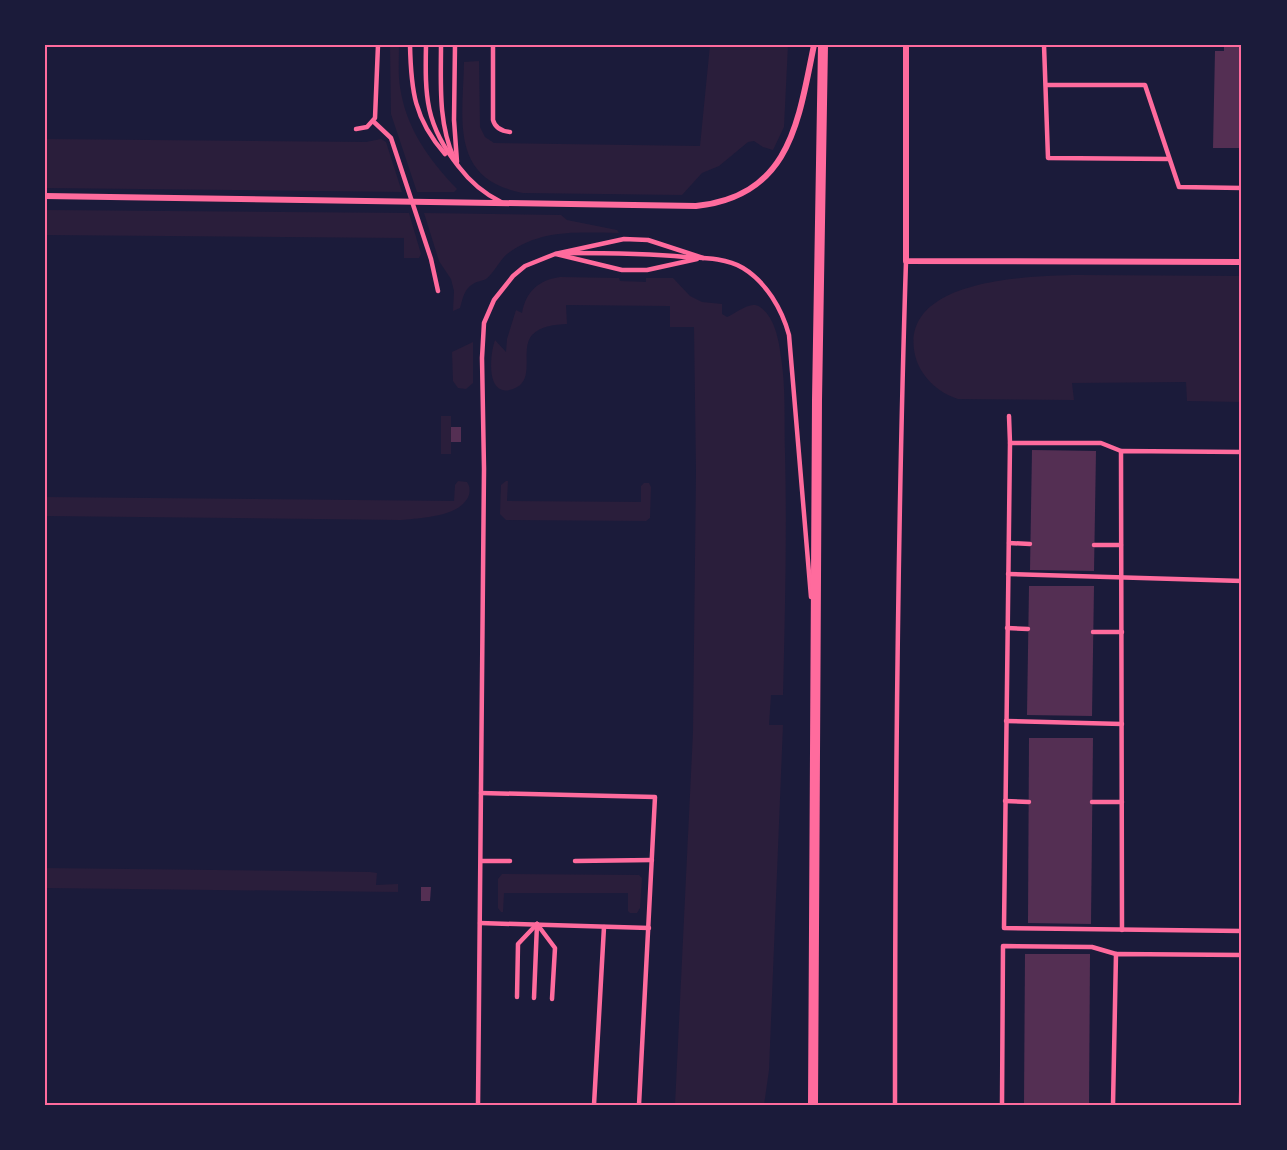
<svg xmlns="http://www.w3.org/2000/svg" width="1287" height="1150" font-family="'Asap Condensed',sans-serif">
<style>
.green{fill:#2a1e3b}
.building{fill:#542f53}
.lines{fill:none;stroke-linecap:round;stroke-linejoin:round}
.service{stroke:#ff6b9d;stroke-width:4.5}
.minor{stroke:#ff6b9d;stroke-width:6}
.tertiary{stroke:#ff6b9d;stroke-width:10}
.neatline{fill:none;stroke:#ff6b9d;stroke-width:2}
</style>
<rect width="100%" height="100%" fill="#1b1b3a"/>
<!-- green -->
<g class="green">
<path d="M 390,45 L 399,45 C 399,59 398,74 400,87 C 406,128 429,160 457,189 L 454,192 L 417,192 L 391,114 Z"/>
<path d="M 710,45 L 788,45 L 784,127 L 773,150 L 763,147 L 754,141 L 748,142 L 719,166 L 702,173 L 682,195 L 523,193 C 449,179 463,120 464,62 L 479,61 L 480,127 L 485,137 L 494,143 L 700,146 Z"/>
<path d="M 45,139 L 366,142 L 381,139 L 386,142 L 402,192 L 45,188 Z"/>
<path d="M 45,210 L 409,213 L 421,254 L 419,258 L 404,258 L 404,238 L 45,235 Z"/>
<path d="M 424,213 L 561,215 L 567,220 L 617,230 L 619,233 C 578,233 543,228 507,254 C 499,261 494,273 486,279 C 482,281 477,281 473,284 C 464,289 463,298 460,308 L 453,311 L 454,291 L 451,279 L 439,261 Z"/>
<path d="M 1078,275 L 1242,276 L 1242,402 L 1187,401 L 1186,382 L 1072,383 L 1074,400 L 958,399 C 937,392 920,376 915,355 C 898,278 1031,276 1078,275 Z"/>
<path d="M 560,277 L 619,278 L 620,281 L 646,282 L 646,278 L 673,278 L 690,296 L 702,302 L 722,304 L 722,314 L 727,317 C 736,314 750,300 760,307 C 775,317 779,341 781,357 C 786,388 784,421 785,453 C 787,533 785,614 783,695 L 771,695 L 769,725 L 783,725 L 769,1070 L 764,1105 L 675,1105 L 693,732 L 696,471 L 694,327 L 670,327 L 670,306 L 566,305 L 567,324 C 554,325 542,325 532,335 C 519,350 537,381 513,389 C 485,399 490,354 495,340 L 506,352 L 507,339 L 516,310 L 522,313 C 526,291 539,280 560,277 Z"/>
<path d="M 473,342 L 473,383 L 466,389 L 458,388 L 453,381 L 452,352 Z"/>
<rect x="441" y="416" width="10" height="38"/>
<path d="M 458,481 L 467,482 C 470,487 470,489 469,495 C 461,517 421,518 401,520 L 45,516 L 45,497 L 454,501 L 455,485 Z"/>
<path d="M 506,481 L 508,481 L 507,501 L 641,502 L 641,486 L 644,483 L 649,483 L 651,487 L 650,518 L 646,521 L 506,520 L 500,514 L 501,485 Z"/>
<path d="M 45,868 L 370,872 L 377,873 L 376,885 L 398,884 L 398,892 L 45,888 Z"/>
<path d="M 502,874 L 639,875 L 642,878 L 640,908 L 637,913 L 630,913 L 628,911 L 628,893 L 504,893 L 503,912 L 501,912 L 498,908 L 498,879 Z"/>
</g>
<!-- building -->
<g class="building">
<path d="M 1224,45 L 1242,45 L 1242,148 L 1213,148 L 1215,51 L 1224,51 Z"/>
<rect x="451" y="427" width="10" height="15"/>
<path d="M 1032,450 L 1096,451 L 1094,571 L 1030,570 Z"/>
<path d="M 1029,586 L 1094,586 L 1092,716 L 1027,715 Z"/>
<path d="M 1029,738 L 1093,738 L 1091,924 L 1028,923 Z"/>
<path d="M 421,887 L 431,887 L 430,901 L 421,901 Z"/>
<path d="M 1025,954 L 1090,954 L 1089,1105 L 1024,1105 Z"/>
</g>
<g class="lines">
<!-- service -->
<g class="service">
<path d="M 410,45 C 411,90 414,119 445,154"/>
<path d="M 426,45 C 425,96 425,125 459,167 C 471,183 483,193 501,202"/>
<path d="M 441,45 C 441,83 438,123 454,158"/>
<path d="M 455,45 L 454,120 L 457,162"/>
<path d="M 493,45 L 493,120 C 495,128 501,131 510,132"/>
<path d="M 1044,45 L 1048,158 L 1169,159"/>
<path d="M 1046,85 L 1145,85 L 1179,187 L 1242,188"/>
<path d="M 374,122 L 391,138 L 431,259 L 438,291"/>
<path d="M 356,129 L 367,127 L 375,118 L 378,45"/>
<path d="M 565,253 C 605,253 645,253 685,257 C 704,258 726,258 743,268 C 766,282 782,309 789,335 L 811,597"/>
<path d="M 556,254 L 622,270 L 647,270 L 697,259"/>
<path d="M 1009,416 L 1010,443"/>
<path d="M 1121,451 L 1101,443 L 1010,443 L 1004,928 L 1242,931"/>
<path d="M 1009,543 L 1030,544"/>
<path d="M 1094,545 L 1121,545"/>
<path d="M 1008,574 L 1242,581"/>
<path d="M 1007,628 L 1028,629"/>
<path d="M 1093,632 L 1122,632"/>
<path d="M 1006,721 L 1122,724"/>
<path d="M 481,793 L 655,797 L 639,1105"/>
<path d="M 1005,801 L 1029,802"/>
<path d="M 1092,802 L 1122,802"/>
<path d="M 481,861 L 510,861"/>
<path d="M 575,861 L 652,860"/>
<path d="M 480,923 L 649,928"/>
<path d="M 537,924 L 555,948 L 552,999"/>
<path d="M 1122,930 L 1121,451 L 1242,452"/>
<path d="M 517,997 L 518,944 L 537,924"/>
<path d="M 534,998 L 537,924"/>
<path d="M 478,1105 L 484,469 L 482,358 L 484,323 L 494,300 L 513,276 L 525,266 L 555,254 L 624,239 L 648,240 L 703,258"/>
<path d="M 594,1105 L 604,927"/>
<path d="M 895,1105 C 895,824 897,542 906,261"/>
<path d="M 1002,1105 L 1003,946 L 1092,947 L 1116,954"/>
<path d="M 1113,1105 L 1116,954 L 1242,955"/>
<path d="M 1241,1105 L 1242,1046"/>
</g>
<!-- minor -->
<g class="minor">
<path d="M 906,45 L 906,261 L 1242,262"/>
<path d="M 45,196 L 696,206 C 790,196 798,123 814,45"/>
</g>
<!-- tertiary -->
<path class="tertiary" d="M 813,1105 L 817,400 L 823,45"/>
</g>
<!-- border -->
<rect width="1287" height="1150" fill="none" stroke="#1b1b3a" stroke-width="93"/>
<rect x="46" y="46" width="1194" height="1058" class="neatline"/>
</svg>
